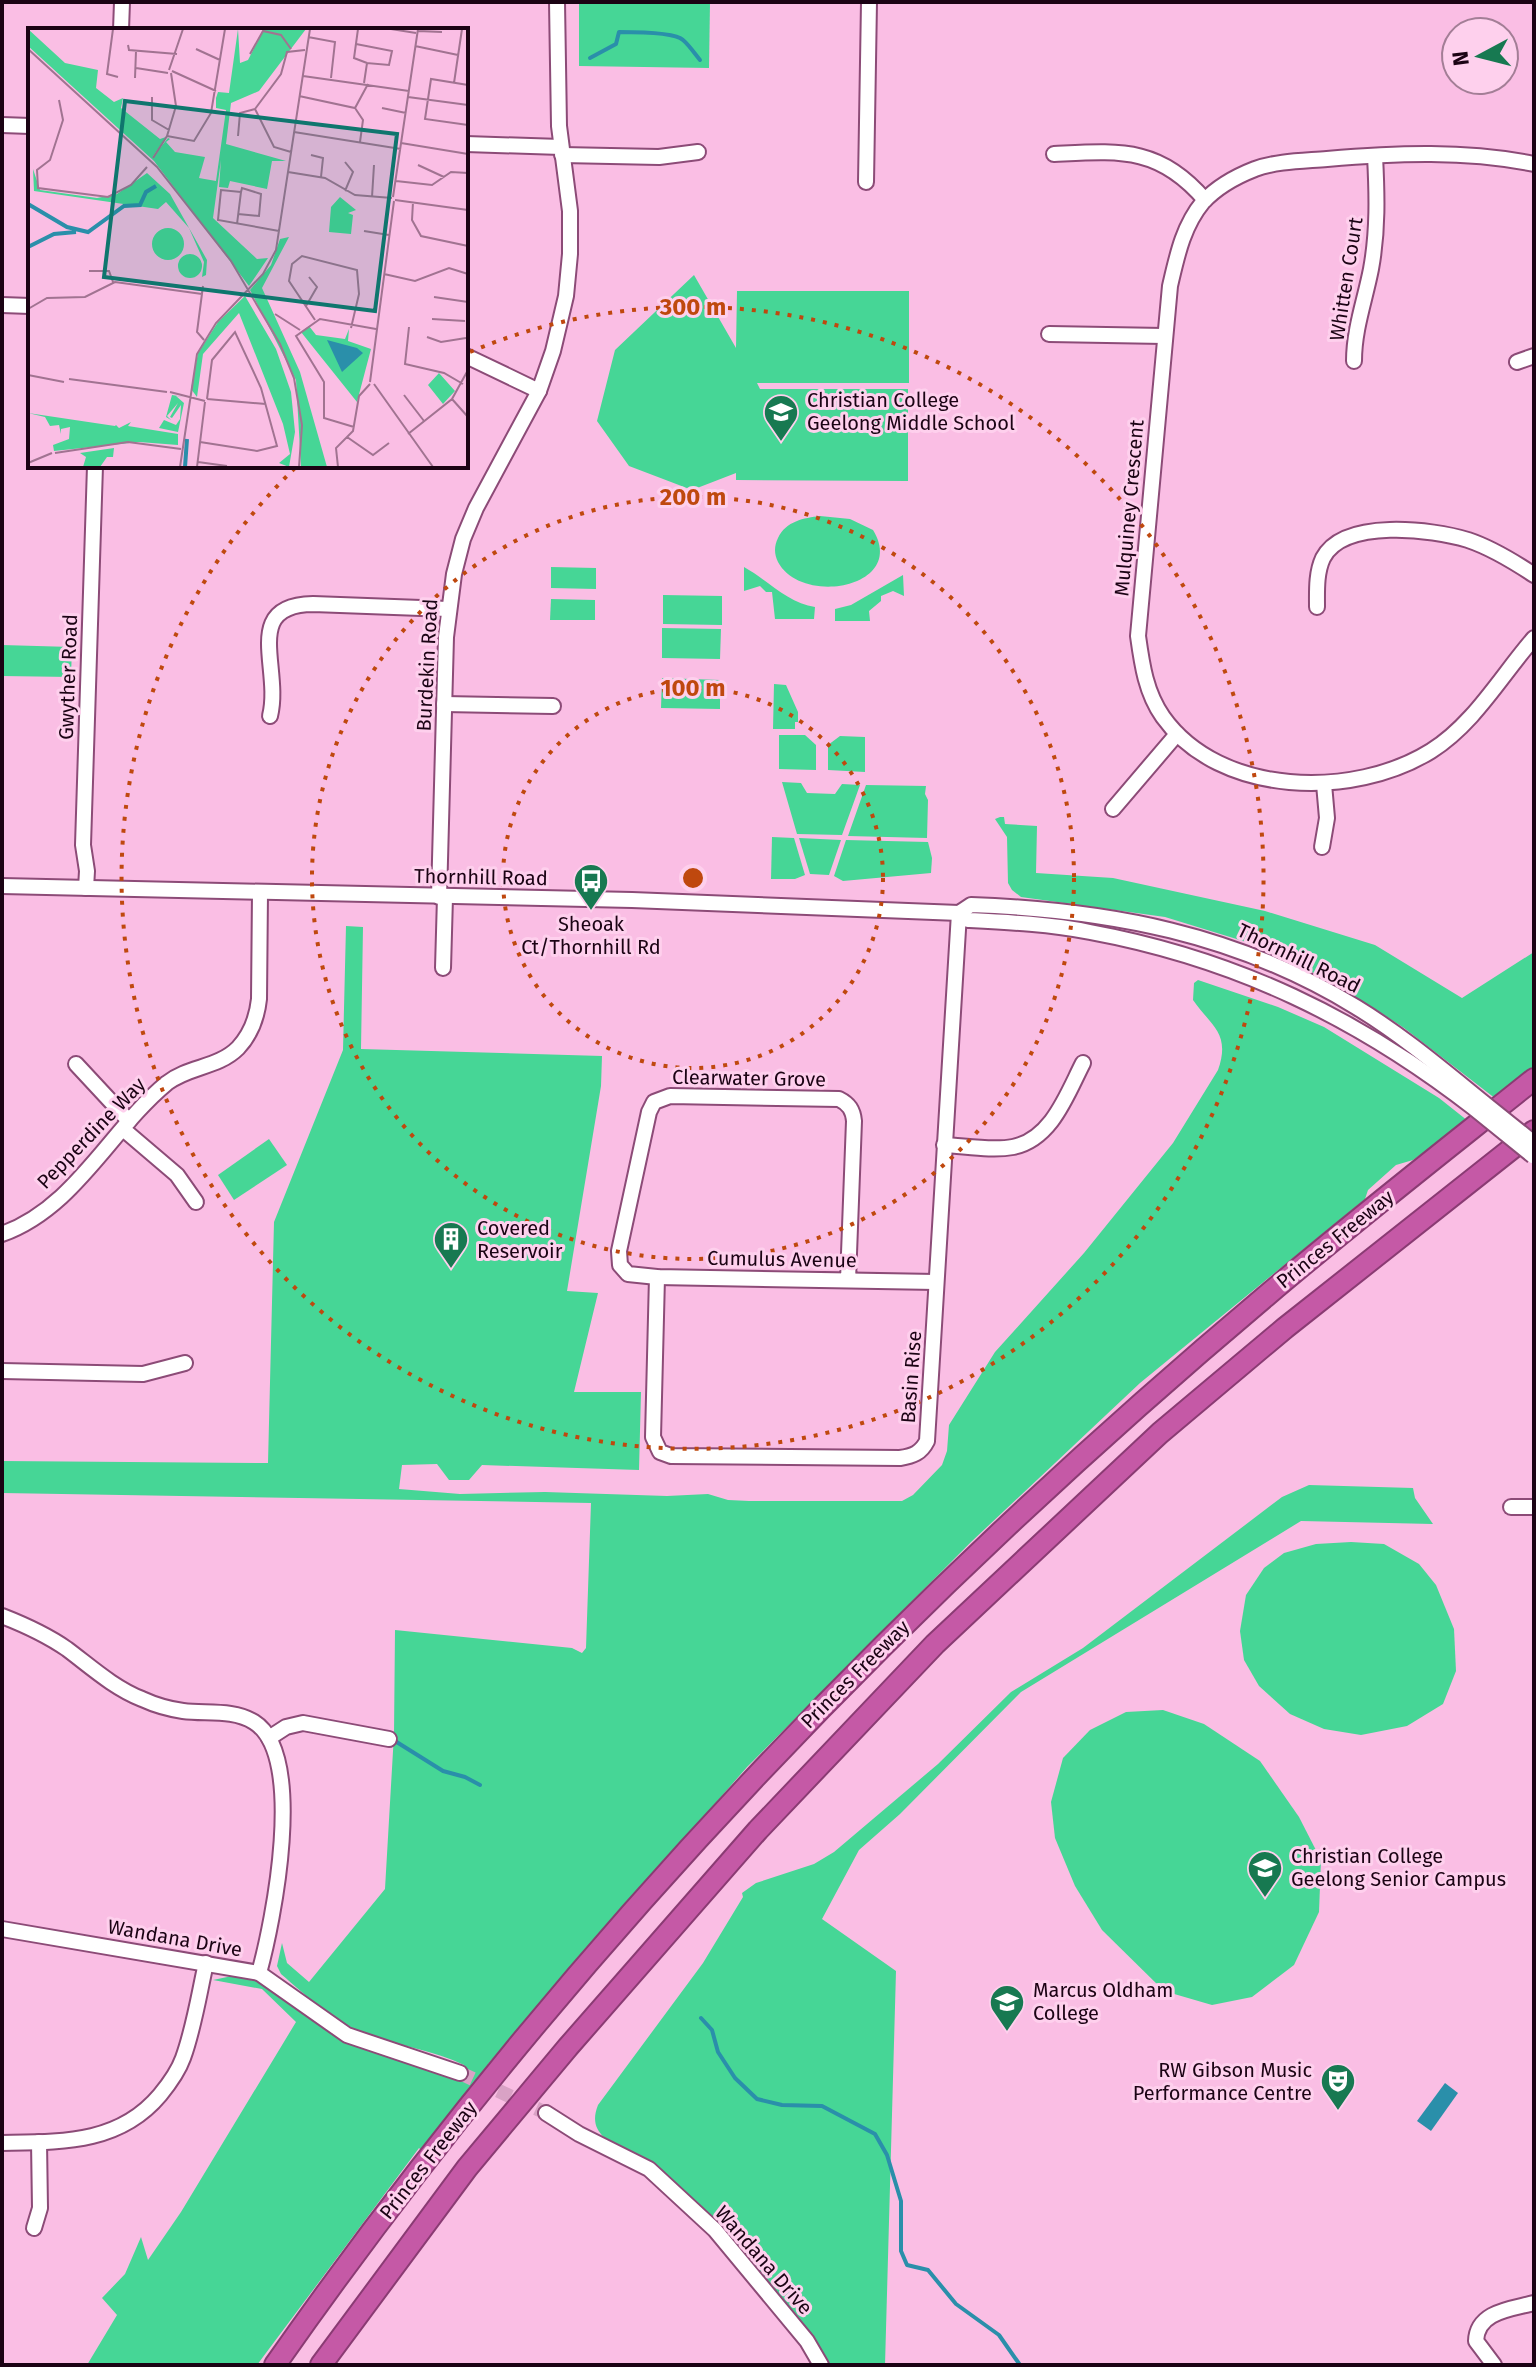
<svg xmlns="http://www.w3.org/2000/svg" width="1536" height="2367" font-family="'Fira Sans',sans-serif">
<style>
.green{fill:#46d696}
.water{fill:#2a8faa}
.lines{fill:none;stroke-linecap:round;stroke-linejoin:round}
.stream{stroke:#2a8faa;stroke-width:4}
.minor-tunnel{stroke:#d9a2c5;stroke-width:14;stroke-dasharray:14 7;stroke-linecap:butt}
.minor-casing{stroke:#8c4b77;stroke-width:18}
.highway-casing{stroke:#8a3b73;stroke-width:24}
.minor{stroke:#fff;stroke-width:14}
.highway{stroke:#c559a6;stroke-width:20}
.minor-bridge-casing{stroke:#8c4b77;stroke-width:18;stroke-linecap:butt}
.minor-bridge{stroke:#fff;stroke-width:14}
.ring{fill:none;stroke:#bf480e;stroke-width:4;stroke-dasharray:4 8}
.labels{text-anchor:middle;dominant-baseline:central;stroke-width:6;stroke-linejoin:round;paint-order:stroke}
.street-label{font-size:20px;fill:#1b0314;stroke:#fed0ed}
.poi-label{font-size:20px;fill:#1b0314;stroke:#fed0ed;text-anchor:start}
.inset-river{fill:none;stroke:#2a8faa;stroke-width:4}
.inset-road{fill:none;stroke:#a17391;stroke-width:2}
.view{fill:#0f766e;fill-opacity:0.15;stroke:#0f766e;stroke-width:4}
.inset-edge{fill:none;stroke:#1b0314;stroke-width:4}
.centre{fill:#bf480e;stroke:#fed0ed;stroke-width:4}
.ring-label{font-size:24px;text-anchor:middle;font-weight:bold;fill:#bf480e;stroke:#fed0ed;stroke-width:6;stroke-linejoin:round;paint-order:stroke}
</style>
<rect width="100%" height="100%" fill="#fabee4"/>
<!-- green -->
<g class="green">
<path d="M 579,2 L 710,2 L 709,68 L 579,66 Z"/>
<path d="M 694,275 L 736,348 L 737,291 L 909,291 L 909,383 L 757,383 L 760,389 L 908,389 L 908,481 L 736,480 L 736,473 L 692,490 L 629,466 L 597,421 L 615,350 Z"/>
<path d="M 820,516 L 850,519 L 873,530 C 908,587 802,607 778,562 C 774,554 774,546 778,538 C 786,521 804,518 820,516 Z"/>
<path d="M 551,567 L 596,568 L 596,589 L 551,588 Z"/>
<path d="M 744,567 C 766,579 789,604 815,607 L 814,619 L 775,619 L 772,592 L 766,592 L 760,586 L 744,591 Z"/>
<path d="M 903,575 L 904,596 L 893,591 L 881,596 L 881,601 L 869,611 L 870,621 L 835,621 L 835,609 L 851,605 Z"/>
<path d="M 663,595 L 722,596 L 722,625 L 663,624 Z"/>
<path d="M 551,599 L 595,600 L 595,620 L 550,620 Z"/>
<path d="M 662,628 L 721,629 L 720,659 L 662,658 Z"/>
<path d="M 2,645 L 72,647 L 71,677 L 2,676 Z"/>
<path d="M 662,678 L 720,680 L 720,709 L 661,708 Z"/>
<path d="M 774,684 L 786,685 L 798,712 L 798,722 L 795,722 L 795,729 L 773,729 Z"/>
<path d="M 779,735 L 805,735 L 816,745 L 816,770 L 779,769 Z"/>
<path d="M 840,736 L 865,737 L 865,772 L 828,770 L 828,745 Z"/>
<path d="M 782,782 L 801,783 L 807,793 L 835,794 L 842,784 L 860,785 L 842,835 L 797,834 Z"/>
<path d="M 866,785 L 926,786 L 925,794 L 928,800 L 927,838 L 848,836 Z"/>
<path d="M 1000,817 L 1004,817 L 1005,824 L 1037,826 L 1036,873 L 1113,878 L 1265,911 L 1375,945 L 1462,998 L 1534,952 L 1534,1070 L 1496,1099 L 1404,1028 L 1372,1007 L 1322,977 L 1256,945 L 1165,917 L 1021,897 L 1012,890 L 1008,883 L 1007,837 L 995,819 Z"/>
<path d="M 772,837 L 794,838 L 805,875 L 795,879 L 771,879 Z"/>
<path d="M 799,838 L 841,840 L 829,875 L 810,874 Z"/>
<path d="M 846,840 L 928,842 L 932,858 L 931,873 L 843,881 L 834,876 Z"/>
<path d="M 346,926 L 363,927 L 361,1049 L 602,1056 L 601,1086 L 567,1291 L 598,1293 L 574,1392 L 641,1392 L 639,1470 L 482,1465 L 469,1480 L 449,1480 L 437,1464 L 402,1465 L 399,1489 L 460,1494 L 545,1492 L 667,1496 L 708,1494 L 728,1500 L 749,1501 L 902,1501 L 913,1495 L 942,1465 L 947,1451 L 949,1425 L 995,1352 L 1084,1253 L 1173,1143 L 1218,1070 C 1231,1033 1211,1026 1193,1000 L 1194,983 L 1198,980 L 1278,1007 L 1324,1027 L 1439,1098 L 1468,1121 L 1413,1160 L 1396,1165 L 1368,1190 L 1365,1199 L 1140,1383 L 971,1542 L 747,1767 L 488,2064 L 489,2068 L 422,2151 L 419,2148 L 257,2365 L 87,2365 L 117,2315 L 102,2298 L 125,2274 L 141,2237 L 148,2260 L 181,2212 L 296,2022 L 262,1989 L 213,1980 L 232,1976 L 264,1983 L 290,2005 L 344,2041 L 368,2051 L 418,2063 L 457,2080 L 464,2065 C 436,2051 404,2047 374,2037 C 337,2025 310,1999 281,1974 L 277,1966 L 282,1943 L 287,1963 L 309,1982 L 385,1889 L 394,1734 L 395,1630 L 572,1648 L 582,1653 L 586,1648 L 591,1503 L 2,1493 L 2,1461 L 268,1463 L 274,1222 L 343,1050 Z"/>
<path d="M 269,1139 L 287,1165 L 234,1200 L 218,1175 Z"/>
<path d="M 1309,1485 L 1413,1488 L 1415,1498 L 1433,1524 L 1301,1521 L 1021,1692 L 900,1814 L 859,1850 L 822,1919 L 896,1971 L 885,2365 L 824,2365 L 758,2274 L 624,2152 C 605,2139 588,2130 598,2105 L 703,1963 L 743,1897 L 742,1893 L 756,1883 L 814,1864 L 834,1852 L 938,1764 L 1011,1692 L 1083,1648 L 1282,1497 Z"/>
<path d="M 1351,1542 L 1384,1544 L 1419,1564 L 1436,1585 L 1454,1629 L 1456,1671 L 1443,1704 L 1407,1726 L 1361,1735 L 1324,1729 L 1290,1714 L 1259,1686 L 1244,1660 L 1240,1631 L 1246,1595 L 1264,1568 L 1284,1553 L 1316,1544 Z"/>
<path d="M 1163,1710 L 1204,1724 L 1260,1761 L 1299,1817 L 1321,1860 L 1319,1912 L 1294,1965 L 1252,1997 L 1212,2005 L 1164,1991 L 1102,1930 L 1075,1886 L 1055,1838 L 1051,1802 L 1063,1758 L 1090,1730 L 1126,1712 Z"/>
</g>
<!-- water -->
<path class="water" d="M 1445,2083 L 1458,2093 L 1431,2131 L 1417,2121 Z"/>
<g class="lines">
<!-- stream -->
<g class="stream">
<path d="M 590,58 L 616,44 L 619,32 C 632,32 675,32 683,40 C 689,45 695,54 700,60"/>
<path d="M 395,1741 L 443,1771 L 465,1777 L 480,1785"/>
<path d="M 701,2018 L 712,2030 L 718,2052 L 735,2078 L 757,2099 L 782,2105 L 822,2106 L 875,2134 L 887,2155 L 901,2201 L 901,2251 L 907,2265 L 928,2270 L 956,2304 L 999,2335 L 1020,2365"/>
</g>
<!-- minor-tunnel -->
<path class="minor-tunnel" d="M 460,2073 L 546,2113"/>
<!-- minor casing -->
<g class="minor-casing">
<g id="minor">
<path d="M 121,30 L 122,2"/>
<path d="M 2,125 L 30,126"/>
<path d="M 466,144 L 561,147"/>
<path d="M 1054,154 C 1119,151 1159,146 1205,200"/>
<path d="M 562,155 L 659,157 L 698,152"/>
<path d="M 1534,164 C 1466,150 1396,153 1327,159 C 1303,161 1277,161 1255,169 C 1237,176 1216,188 1203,202 C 1183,226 1177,256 1170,286 L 1138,636 C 1142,665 1146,693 1163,717 C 1220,797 1354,799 1431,751 C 1474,724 1501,676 1534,638"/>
<path d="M 866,182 L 869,2"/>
<path d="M 2,305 L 30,306"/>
<path d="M 1049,334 L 1164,336"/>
<path d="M 466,356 L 539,391"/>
<path d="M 1354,361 C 1354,329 1365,300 1371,269 C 1378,231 1377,194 1375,156"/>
<path d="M 1517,362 L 1534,356"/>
<path d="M 1317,607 C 1317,591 1316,573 1323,558 C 1344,518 1432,529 1468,540 C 1492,548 1513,561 1534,575"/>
<path d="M 444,704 L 553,706"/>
<path d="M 270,716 C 282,668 241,605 313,604 L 448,609"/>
<path d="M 1113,809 L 1177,734"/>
<path d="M 1322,847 L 1327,818 L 1324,784"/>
<path d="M 2,886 L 632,900 L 959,913 L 971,905 C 1110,910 1237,934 1356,1007 C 1402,1035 1442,1069 1484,1103"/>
<path d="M 86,888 L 87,871 L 83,845 L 95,466"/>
<path d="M 439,897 L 446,637 L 454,574 L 463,539 L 476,508 L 539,391 L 553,351 L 566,296 L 570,254 L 570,211 L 559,126 L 557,2"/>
<path d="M 959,913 L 968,920 C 1008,922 1050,924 1090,932 C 1236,959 1358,1018 1475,1109"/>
<path d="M 443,968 L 445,897"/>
<path d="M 76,1064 L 129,1121"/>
<path d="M 123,1129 L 177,1175 L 196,1202"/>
<path d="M 944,1145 C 965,1146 992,1151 1013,1147 C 1052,1139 1067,1094 1083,1063"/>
<path d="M 2,1234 C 75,1208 110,1130 167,1083 C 189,1066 218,1068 238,1048 C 251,1034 257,1018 259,999 L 260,893"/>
<path d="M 657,1277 L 653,1437 L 660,1452 L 671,1456 L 900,1458 C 913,1456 921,1453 927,1441 L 959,913"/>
<path d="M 848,1280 L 854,1121 C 853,1110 849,1104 839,1099 L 670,1096 L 654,1102 L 649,1112 L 619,1251 L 620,1265 L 628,1274 L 657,1277 L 936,1282"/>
<path d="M 2,1371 L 143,1374 L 185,1363"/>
<path d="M 1511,1507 L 1534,1507"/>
<path d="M 2,1616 C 25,1625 47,1635 67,1649 C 91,1667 114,1688 142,1699 C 155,1705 169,1709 183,1711 C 206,1714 233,1709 254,1722 C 307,1755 273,1923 259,1973"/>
<path d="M 269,1738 L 286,1727 L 303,1723 L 389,1739"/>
<path d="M 2,1929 L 259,1973 L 347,2035 L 460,2073"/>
<path d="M 546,2113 L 579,2134 L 649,2169 L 715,2230 L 807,2341 L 821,2365"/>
<path d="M 2,2143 C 61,2142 119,2144 160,2095 C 169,2084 178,2072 183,2058 C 194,2028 199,1994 206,1963"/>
<path d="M 34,2228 L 40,2208 L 39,2142"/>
<path d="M 1494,2365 L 1476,2341 C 1477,2311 1512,2309 1534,2303"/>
</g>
</g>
<!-- highway casing -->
<g class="highway-casing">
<g id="highway">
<path d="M 275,2365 C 555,1965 893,1610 1266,1296 C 1353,1222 1444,1151 1534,1079"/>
<path d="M 321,2365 L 467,2168 L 568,2047 L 758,1830 L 935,1644 L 1160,1433 L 1285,1328 L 1534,1131"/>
</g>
</g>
<!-- minor -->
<use href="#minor" class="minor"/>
<!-- highway -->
<use href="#highway" class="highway"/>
<!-- minor-bridge casing -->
<g class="minor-bridge-casing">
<g id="minor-bridge">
<path d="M 1484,1103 L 1534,1143"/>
<path d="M 1475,1109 L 1533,1156"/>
</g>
</g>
<!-- minor-bridge -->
<use href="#minor-bridge" class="minor-bridge"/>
</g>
<!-- distance rings -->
<g class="ring">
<circle cx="693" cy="878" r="190"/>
<circle cx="693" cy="878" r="381"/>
<path d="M470 352A571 571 0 1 1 296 467"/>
</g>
<!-- icons -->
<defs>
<g id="school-pin" transform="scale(1.8)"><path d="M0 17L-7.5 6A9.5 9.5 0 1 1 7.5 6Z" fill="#177951" stroke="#fed0ed"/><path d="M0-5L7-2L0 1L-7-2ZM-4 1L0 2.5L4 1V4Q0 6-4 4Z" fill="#fff"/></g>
<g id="bus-pin" transform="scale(1.8)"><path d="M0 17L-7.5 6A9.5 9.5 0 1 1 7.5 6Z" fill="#177951" stroke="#fed0ed"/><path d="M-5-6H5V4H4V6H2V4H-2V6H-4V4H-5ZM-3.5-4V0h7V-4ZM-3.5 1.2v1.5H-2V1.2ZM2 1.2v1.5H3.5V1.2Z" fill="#fff"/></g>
<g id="building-pin" transform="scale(1.8)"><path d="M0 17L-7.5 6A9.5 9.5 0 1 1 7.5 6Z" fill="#177951" stroke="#fed0ed"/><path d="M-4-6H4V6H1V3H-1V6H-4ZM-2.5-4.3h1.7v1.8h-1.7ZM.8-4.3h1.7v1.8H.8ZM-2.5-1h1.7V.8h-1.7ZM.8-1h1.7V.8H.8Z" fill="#fff"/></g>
<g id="university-pin" transform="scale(1.8)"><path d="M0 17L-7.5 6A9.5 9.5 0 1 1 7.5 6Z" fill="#177951" stroke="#fed0ed"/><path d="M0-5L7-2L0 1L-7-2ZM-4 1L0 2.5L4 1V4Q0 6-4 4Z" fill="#fff"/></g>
<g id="theatre-pin" transform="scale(1.8)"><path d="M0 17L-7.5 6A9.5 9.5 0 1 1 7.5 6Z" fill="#177951" stroke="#fed0ed"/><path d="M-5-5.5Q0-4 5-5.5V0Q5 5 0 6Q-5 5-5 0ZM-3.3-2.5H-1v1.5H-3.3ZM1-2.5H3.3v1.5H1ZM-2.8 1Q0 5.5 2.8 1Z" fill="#fff"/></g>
</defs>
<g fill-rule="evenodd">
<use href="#school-pin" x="781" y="412"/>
<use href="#bus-pin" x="591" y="881"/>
<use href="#building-pin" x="451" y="1239"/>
<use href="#school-pin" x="1265" y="1868"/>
<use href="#university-pin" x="1007" y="2002"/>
<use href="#theatre-pin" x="1338" y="2081"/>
</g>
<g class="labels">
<!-- street labels -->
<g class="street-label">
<text transform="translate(1346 279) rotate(-81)">Whitten Court</text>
<text transform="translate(1129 508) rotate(-85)">Mulquiney Crescent</text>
<text transform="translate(427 665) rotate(-87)">Burdekin Road</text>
<text transform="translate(68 677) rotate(-88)">Gwyther Road</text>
<text transform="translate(481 877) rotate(1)">Thornhill Road</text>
<text transform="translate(1299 958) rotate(26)">Thornhill Road</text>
<text transform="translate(749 1078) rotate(1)">Clearwater Grove</text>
<text transform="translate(91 1133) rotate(-46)">Pepperdine Way</text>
<text transform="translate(1335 1239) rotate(-39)">Princes Freeway</text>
<text transform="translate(782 1259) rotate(1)">Cumulus Avenue</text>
<text transform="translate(911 1377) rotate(-86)">Basin Rise</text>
<text transform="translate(855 1674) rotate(-45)">Princes Freeway</text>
<text transform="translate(175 1938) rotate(10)">Wandana Drive</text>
<text transform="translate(428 2160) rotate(-52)">Princes Freeway</text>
<text transform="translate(764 2260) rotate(49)">Wandana Drive</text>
</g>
<!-- poi labels -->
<g class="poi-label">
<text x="807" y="400">Christian College<tspan x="807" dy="23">Geelong Middle School</tspan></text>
<text x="591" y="924" text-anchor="middle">Sheoak<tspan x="591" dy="23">Ct/Thornhill Rd</tspan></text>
<text x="477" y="1228">Covered<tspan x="477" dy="23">Reservoir</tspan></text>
<text x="1291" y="1856">Christian College<tspan x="1291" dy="23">Geelong Senior Campus</tspan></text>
<text x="1033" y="1990">Marcus Oldham<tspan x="1033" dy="23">College</tspan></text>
<text x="1312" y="2070" text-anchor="end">RW Gibson Music<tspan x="1312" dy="23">Performance Centre</tspan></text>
</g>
</g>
<!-- overview -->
<g transform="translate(28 28)">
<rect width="440" height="440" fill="#fabee4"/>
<path d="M 0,1 L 37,35 L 70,42 L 68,60 L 86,74 L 95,70 L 93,80 L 132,111 L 138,109 L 124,130 L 140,110 L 142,111 L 138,114 L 147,124 L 177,129 L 171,150 L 188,153 L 198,82 L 188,80 L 188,70 L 190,64 L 201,65 L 210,1 L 212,35 L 220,32 L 236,1 L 278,1 L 231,63 L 203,75 L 198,116 L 258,133 L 244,133 L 239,161 L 202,153 L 200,160 L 191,159 L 193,132 L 185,190 L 229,231 L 240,230 L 221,258 L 126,133 L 0,18 ZM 5,141 L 12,162 L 69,170 L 89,166 L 119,145 L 142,166 L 179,232 L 178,247 L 174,249 L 176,234 L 161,200 L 138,174 L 130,181 L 6,163 ZM 312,169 L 328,182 L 320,185 L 325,187 L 323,206 L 301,204 L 303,179 ZM124 216a16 16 0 1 1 32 0a16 16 0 1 1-32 0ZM 261,209 L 234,260 L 272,344 L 299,439 L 273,439 L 268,352 L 222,262 L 243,237 L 252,211 ZM150 238a12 12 0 1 1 24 0a12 12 0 1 1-24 0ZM 217,268 L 248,321 L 263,364 L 267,404 L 261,439 L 251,435 L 262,426 L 255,396 L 211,285 L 175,326 L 169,369 L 163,361 L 170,325 L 190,294 ZM 281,298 L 288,307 L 317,311 L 321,301 L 320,313 L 343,321 L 329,374 L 273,304 ZM 411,345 L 427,363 L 415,376 L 400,357 ZM 144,367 L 156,369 L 148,368 L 156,375 L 150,404 L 131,400 L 136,392 L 148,397 L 152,391 L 153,377 L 144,390 L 142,389 L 150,375 L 139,388 L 143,392 L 138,389 ZM 0,385 L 87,398 L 88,397 L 91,400 L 103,394 L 100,398 L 150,406 L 150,417 L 111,414 L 26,423 L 25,417 L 41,411 L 42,399 L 33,401 L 33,406 L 31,397 L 22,398 L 17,389 ZM 86,420 L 85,429 L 79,429 L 72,439 L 55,439 L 58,429 L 52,425 Z" fill="#46d696"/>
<path d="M 299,312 L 329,320 L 335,325 L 314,344 Z" fill="#2a8faa"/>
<path class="inset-river" d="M 0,176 L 39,199 L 60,204 L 96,178 L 112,177 L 118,164 L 128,158M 0,219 L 26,206 L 48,204M 157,439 L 159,411"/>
<path class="inset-road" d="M 85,1 L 79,46 L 90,49M 108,1 L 141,1M 330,1 L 326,30 L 339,35M 363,1 L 388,5M 390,3 L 414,4M 280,9 L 307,14 L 303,50M 328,16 L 364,23 L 361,37 L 339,35 L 336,55M 100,17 L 101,22 L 149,26M 387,18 L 430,27M 0,21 L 129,139 L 203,233 L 252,316 L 266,350 L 274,397 L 271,439M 168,21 L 192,32M 222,26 L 235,3 L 253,7 L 263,21M 108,40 L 140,45M 141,42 L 155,1M 144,43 L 188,63M 275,48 L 381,63M 107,50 L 108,23M 426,55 L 434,1M 440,57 L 403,51 L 397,91 L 440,97M 271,68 L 327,80 L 340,56M 124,69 L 124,92 L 141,102M 380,69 L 440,77M 31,72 L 35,92 L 22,132 L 9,142 L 10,160 L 80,169 L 103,157 L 119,139M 327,80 L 335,92 L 332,114M 354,80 L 378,85M 266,104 L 373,121M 139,108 L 166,113 L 183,85 L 197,1M 210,108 L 212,85 L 227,81M 373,115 L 440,126M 263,124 L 246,119 L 227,81 L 253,46 L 259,24 L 277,22M 283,127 L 295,130 L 293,149M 125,130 L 139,108 L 148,78 L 143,45M 390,137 L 416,149M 260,144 L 297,150 L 327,167 L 364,170M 368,153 L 404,157 L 423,144 L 440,145M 317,163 L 325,144 L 317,134M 213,164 L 193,162 L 190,192 L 251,203M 344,169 L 346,137M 365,169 L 390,1M 367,172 L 440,182M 385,174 L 384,192 L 393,208 L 440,218M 209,196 L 213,164 L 214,160 L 233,166 L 231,188 L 210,186M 336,203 L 361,207M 61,243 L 81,243 L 85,254M 356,246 L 387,253 L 421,240 L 440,246M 175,258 L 169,304 L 176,312M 406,269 L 440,274M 440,277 L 440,320M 278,278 L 289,259 L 281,249M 0,281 L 19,270 L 57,269 L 87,254 L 174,266M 247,286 L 272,302M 404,291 L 437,293M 287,292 L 261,253 L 264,236 L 274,228 L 329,242 L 331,266 L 323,300M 381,299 L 377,336 L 416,345 L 435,356M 399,309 L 413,314 L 438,310M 0,347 L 36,354M 41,351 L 139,364M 342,354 L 366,173M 346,356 L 405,439M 142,364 L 177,373M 376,367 L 396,393M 179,371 L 238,376M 424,371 L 440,389M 326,399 L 296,390 L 296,354 L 268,308 L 292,291 L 348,301M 380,406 L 424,371 L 440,342M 319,409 L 345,427 L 361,415M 172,414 L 229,423 L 249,418 L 233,360 L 207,304 L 184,332 L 179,371M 27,425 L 100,414 L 153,421M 170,434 L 199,438M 0,435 L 24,425M 152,439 L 169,326 L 188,295 L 235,246 L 248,222 L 282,1M 169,439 L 177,374M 310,439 L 308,420 L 325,403 L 331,368 L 342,356"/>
<path class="view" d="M 97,73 L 369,106 L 347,283 L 76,249 Z"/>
<rect width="440" height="440" class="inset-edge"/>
</g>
<circle cx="693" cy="878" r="12" class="centre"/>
<g class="ring-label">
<text x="693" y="315">300 m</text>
<text x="693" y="505">200 m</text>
<text x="693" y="696">100 m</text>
</g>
<!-- border -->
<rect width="1536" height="2367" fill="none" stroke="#1b0314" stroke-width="8"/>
<!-- north arrow -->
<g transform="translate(1480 56) rotate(263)"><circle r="38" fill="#fed0ed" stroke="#a37e96" stroke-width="2"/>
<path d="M0-6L14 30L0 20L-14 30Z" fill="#177951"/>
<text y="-12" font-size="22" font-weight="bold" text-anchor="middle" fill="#1b0314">N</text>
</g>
</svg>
